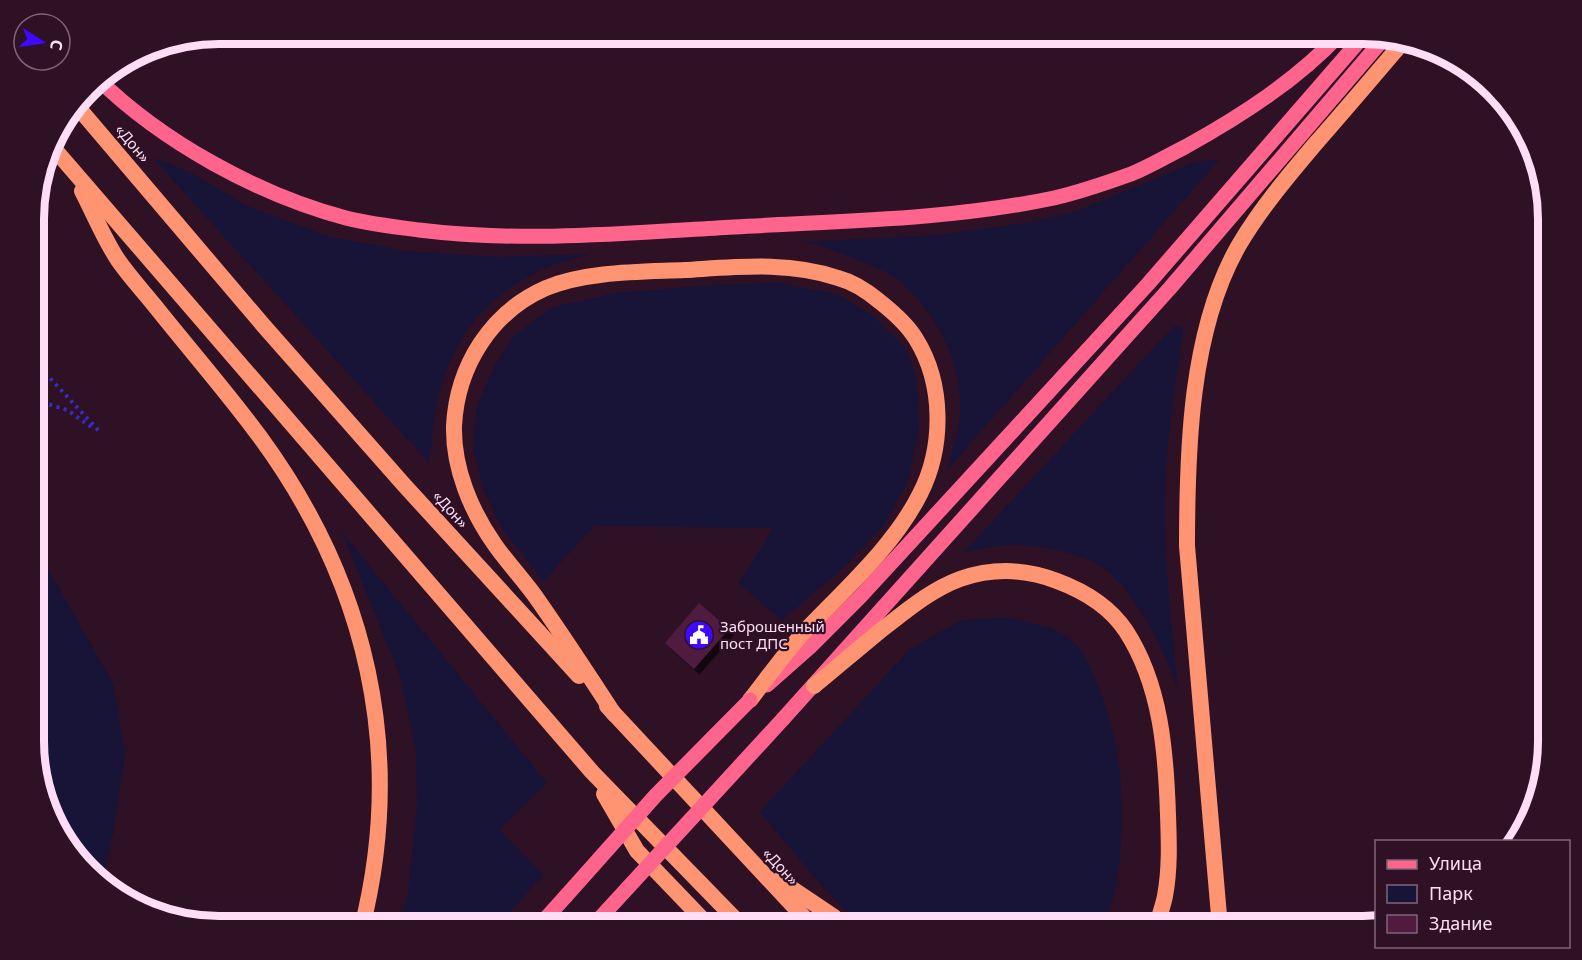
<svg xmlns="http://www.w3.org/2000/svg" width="1582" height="960" font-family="'Noto Sans',sans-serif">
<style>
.green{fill:#171438}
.building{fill:#4f1c3f;filter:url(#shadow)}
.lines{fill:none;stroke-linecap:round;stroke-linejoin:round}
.path{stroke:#352dc4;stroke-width:4;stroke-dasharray:3 4.5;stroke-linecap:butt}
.primary{stroke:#ff648c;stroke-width:15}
.trunk{stroke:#ff9472;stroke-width:16}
.primary-bridge{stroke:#ff648c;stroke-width:15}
.labels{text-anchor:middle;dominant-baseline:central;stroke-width:4.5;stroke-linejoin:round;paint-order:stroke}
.street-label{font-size:15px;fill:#ffddf7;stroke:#2e1125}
.poi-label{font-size:15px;fill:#ffddf7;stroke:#2e1125;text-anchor:start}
.rim{fill:none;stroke:#ffddf7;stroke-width:8}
</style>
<defs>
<filter id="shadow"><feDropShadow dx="5.5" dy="5.5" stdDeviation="0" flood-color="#0009"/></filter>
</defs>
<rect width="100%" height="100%" fill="#2e1125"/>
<!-- green -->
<g class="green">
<path d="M 153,158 L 190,172 L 247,206 L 330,237 L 407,251 L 497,257 L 591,254 C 574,259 554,263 539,271 C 485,298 453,337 439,395 C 433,417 432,441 429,463 Z"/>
<path d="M 1220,159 L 947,470 C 953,448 962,422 960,398 C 956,348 930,302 889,274 C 879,268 866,264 855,259 C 836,251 823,245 803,242 L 937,235 L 1026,223 L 1078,211 L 1195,162 Z"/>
<path d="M 778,283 L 837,294 L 871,314 L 906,349 L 916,376 L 919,428 L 908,481 L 886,522 L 843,568 L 782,620 L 739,584 L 773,528 L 594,526 L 543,582 L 500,525 L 484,490 L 473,451 L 477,406 L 493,369 L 512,338 L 550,308 L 616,293 L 714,285 Z"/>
<path d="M 1180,326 L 1183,329 L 1183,333 C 1175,387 1166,442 1165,497 C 1163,561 1172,625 1178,689 C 1161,645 1143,603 1107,571 C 1086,553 1037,545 1010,545 C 995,545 979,550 964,552 L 1173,327 Z"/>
<path d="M 342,532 L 547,783 L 499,829 L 543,875 L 497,927 L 400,927 L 408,893 L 417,805 L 416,752 L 400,676 Z"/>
<path d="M 35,548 L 40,555 L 113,683 L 125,754 L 114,828 L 103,881 L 64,844 L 35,766 Z"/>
<path d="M 1008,617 C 1031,623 1059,627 1076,644 C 1087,655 1093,674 1099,688 C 1128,763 1129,851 1105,927 L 861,927 L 822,886 L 760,812 L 910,649 L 962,620 Z"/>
</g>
<!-- building -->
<path class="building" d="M 699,603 L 729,629 L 694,669 L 665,643 Z"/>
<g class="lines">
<!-- path -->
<g class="path">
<path d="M 35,362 L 99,431"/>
<path d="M 35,400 L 67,410 L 93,428"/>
</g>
<!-- primary -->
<g class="primary">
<path d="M 97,78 C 162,142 259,195 346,218 C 370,224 395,227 419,230 C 524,243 629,233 734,227 C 840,221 949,220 1054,198 C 1080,192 1106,183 1131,174 C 1149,167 1167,156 1185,147 C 1241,116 1297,80 1341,33"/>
<path d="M 767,685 L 810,647 L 860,597 L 1148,284 L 1366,33"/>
<path d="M 783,719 L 1170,288 L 1384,38"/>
<path d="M 538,927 L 566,896"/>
</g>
<!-- trunk -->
<g class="trunk">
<path d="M 76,105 L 263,325 L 405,486 L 579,676"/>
<path d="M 50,144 L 592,772 L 743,927"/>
<path d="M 82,191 C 94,214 104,239 118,260 C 129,276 143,291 155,306 C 190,350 227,392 260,437 C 367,583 406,751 362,927"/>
<path d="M 814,686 C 836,668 858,649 880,631 C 905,612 930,590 960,579 C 992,568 1026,569 1057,581 C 1084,591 1110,607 1126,631 C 1161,685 1166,752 1168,815 C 1169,842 1170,869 1165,896 C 1163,906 1159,917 1156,927"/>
<path d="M 607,706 L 813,927"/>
<path d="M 614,714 C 590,677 565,639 540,603 C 526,582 509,565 495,545 C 471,511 453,468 454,426 C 457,366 491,312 546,288 C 587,271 642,272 685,270 C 736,267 789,261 838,278 C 853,282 867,291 879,301 C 893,312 907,324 916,339 C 944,384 944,447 920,494 C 894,546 844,590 804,632 C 785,653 768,677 750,700"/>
<path d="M 604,794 L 637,851 L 710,927"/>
<path d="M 779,880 L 834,917 L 844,927"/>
<path d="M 1220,927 L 1187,546 C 1187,450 1190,330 1239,245 C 1261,208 1288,176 1316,143 C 1345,110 1373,77 1402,43"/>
</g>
<!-- primary-bridge -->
<g class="primary-bridge">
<path d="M 566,896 L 656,795 L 750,700"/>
<path d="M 600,918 L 783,719"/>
</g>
</g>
<!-- icons -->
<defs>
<g id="civic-disc" transform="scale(1.5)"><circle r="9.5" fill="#3f09ff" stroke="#2e1125"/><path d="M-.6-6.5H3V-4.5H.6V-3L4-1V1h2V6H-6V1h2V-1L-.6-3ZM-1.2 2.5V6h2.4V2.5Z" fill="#fff"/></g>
</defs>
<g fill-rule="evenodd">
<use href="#civic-disc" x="699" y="635"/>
</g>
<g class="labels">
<!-- street labels -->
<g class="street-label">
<text transform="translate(133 143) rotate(50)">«Дон»</text>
<text transform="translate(451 509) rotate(48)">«Дон»</text>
<text transform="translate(781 866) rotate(47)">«Дон»</text>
</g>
<!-- poi labels -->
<g class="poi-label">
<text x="720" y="626">Заброшенный<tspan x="720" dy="17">пост ДПС</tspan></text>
</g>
</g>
<!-- crop -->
<path d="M0 0H1582V960H0ZM219 44H1363A175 175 0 0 1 1538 219V741A175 175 0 0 1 1363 916H219A175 175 0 0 1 44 741V219A175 175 0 0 1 219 44Z" fill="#2e1125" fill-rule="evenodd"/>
<path class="rim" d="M219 44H1363A175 175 0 0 1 1538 219V741A175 175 0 0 1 1363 916H219A175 175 0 0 1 44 741V219A175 175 0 0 1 219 44Z"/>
<!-- legend -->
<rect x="1375" y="840" width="195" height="108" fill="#2e1125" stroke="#826379" stroke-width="1.5"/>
<rect x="1387" y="860" width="30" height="9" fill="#ff648c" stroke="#826379" stroke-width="1.5"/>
<text x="1429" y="870" font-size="18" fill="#ffddf7">Улица</text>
<rect x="1387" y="885" width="30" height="18" fill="#171438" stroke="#826379" stroke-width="1.5"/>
<text x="1429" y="900" font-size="18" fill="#ffddf7">Парк</text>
<rect x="1387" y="915" width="30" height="18" fill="#4f1c3f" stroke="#826379" stroke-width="1.5"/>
<text x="1429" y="930" font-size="18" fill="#ffddf7">Здание</text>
<!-- north arrow -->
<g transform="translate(42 42) rotate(102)"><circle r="28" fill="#2e1125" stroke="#826379" stroke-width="1.5"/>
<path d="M0-4.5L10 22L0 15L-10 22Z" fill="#3f09ff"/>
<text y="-9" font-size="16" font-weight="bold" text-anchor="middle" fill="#ffddf7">С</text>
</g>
</svg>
